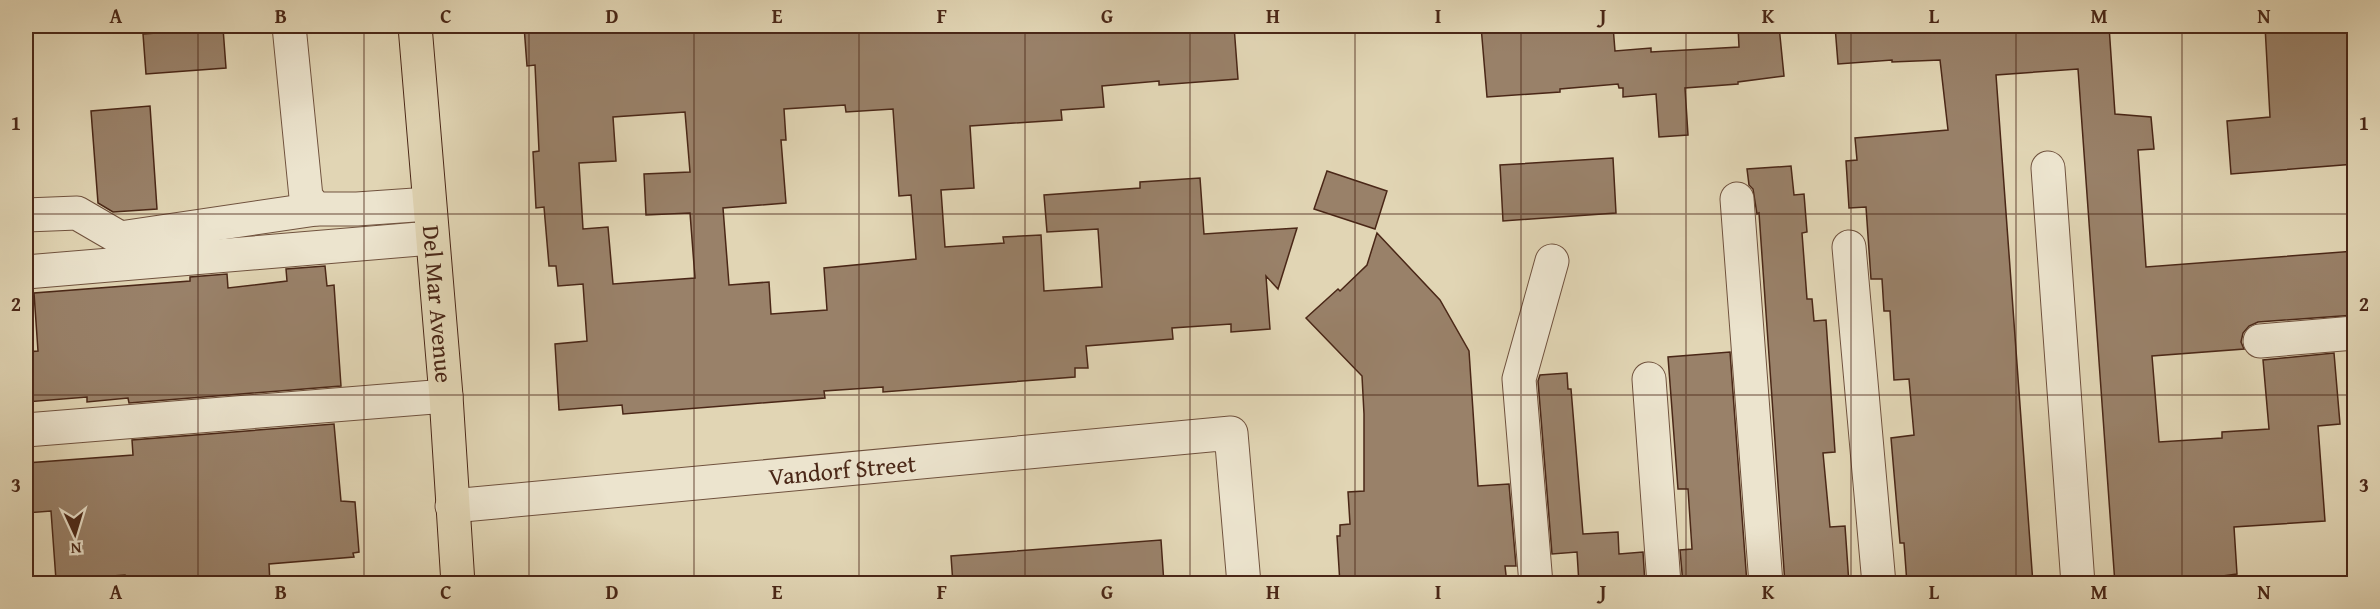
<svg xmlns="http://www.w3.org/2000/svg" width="2380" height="609" font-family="'Gentium Book Plus',serif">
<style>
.building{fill:#998169;stroke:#4a2717;stroke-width:1.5;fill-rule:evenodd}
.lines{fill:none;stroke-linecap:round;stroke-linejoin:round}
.minor-casing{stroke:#70523e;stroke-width:35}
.major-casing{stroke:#4a2717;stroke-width:35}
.minor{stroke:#ece4ce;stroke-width:33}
.major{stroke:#e1d5b4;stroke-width:33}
.grid{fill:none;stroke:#4a2717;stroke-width:1.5;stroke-opacity:0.55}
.labels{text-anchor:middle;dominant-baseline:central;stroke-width:5;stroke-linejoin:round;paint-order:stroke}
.street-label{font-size:24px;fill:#4a2717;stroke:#ece4ce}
.neatline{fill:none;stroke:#4a2717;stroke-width:2}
.grid-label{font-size:20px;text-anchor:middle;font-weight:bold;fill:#4a2717}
</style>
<rect width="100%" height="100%" fill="#e1d5b4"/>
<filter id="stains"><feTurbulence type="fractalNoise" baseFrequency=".00333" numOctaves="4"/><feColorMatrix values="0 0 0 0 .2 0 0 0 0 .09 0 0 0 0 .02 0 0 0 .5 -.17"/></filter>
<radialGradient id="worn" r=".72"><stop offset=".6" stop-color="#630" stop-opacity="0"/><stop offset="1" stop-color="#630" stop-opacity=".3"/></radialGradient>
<!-- building -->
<g class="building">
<path d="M 524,26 L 576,26 L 577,33 L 651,28 L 651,26 L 1234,26 L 1238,79 L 1159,85 L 1159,81 L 1102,86 L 1104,107 L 1061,110 L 1062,120 L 970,126 L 974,188 L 941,190 L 945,247 L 1004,243 L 1003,237 L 1041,235 L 1044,291 L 1102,287 L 1098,229 L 1047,232 L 1044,195 L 1140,188 L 1140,182 L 1200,178 L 1204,234 L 1297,228 L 1278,289 L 1266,276 L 1270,329 L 1231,332 L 1231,324 L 1172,328 L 1173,339 L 1086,346 L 1088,368 L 1075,368 L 1075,377 L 883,392 L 883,387 L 824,391 L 825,398 L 623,414 L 622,405 L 559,410 L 555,344 L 587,341 L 583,284 L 558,286 L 556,266 L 549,266 L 544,207 L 536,208 L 533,152 L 539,151 L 535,65 L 527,66 ZM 845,105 L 846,112 L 893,109 L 899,196 L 911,195 L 916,259 L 824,268 L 827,310 L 771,314 L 769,282 L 729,285 L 723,208 L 786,203 L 781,140 L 786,140 L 784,109 ZM 685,112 L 690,172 L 644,174 L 646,215 L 690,213 L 695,278 L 613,284 L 608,227 L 583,229 L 579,163 L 616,161 L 613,117 Z"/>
<path d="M 1481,26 L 1613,26 L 1615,51 L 1651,48 L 1651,52 L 1739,47 L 1738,26 L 1779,26 L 1784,76 L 1738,82 L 1738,84 L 1685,88 L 1688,135 L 1659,137 L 1656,94 L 1623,97 L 1623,88 L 1619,88 L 1618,84 L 1560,89 L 1560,92 L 1487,97 Z"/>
<path d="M 1835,26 L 2067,26 L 2067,29 L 2109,26 L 2115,114 L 2151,117 L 2154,149 L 2138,150 L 2146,267 L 2355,251 L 2355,315 L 2258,322 L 2249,326 L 2243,333 L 2241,342 L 2244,349 L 2152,356 L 2159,442 L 2222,438 L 2222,432 L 2269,429 L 2263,360 L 2334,353 L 2340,424 L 2318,426 L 2325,521 L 2234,527 L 2237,574 L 2223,576 L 2223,579 L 2167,584 L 2115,584 L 2078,69 L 1996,75 L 2033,584 L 1907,584 L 1904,543 L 1900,543 L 1891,438 L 1914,435 L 1909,379 L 1894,380 L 1890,311 L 1884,311 L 1882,279 L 1871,279 L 1866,207 L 1849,208 L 1846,161 L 1857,160 L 1855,138 L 1948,130 L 1940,60 L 1892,62 L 1892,60 L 1838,64 Z"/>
<path d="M 2265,26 L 2355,26 L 2355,164 L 2231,174 L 2227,121 L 2270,117 Z"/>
<path d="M 223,28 L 226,68 L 146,74 L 143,34 Z"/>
<path d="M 150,106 L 157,209 L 113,212 L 98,203 L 91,111 Z"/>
<path d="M 1613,158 L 1616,213 L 1503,221 L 1500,165 Z"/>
<path d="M 1791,166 L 1794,195 L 1804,194 L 1807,232 L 1802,233 L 1807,299 L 1812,299 L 1814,321 L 1826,320 L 1835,452 L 1823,453 L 1830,527 L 1845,526 L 1849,584 L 1785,584 L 1759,213 L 1757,214 L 1753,189 L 1749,185 L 1747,169 Z"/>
<path d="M 1327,171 L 1387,191 L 1375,229 L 1314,209 Z"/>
<path d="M 1377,233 L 1440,300 L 1469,351 L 1478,486 L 1509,484 L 1516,566 L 1505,566 L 1507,584 L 1340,584 L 1337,536 L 1340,536 L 1340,525 L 1350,524 L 1348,492 L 1364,491 L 1364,414 L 1362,376 L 1306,318 L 1338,289 L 1340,291 L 1367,265 Z"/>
<path d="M 325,266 L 327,286 L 334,285 L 341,386 L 129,403 L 128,398 L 87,402 L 87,397 L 26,402 L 26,352 L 38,351 L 34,293 L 190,281 L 190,277 L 227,274 L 228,288 L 287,281 L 286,269 Z"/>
<path d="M 1730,352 L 1747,584 L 1683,584 L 1680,550 L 1692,549 L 1688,489 L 1678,489 L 1668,357 Z"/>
<path d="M 1567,373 L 1568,389 L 1571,389 L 1583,534 L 1618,532 L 1619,554 L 1643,552 L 1645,584 L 1579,584 L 1577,552 L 1552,554 L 1538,381 L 1540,375 Z"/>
<path d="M 334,424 L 341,501 L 355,502 L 359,552 L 353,553 L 354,557 L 269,564 L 270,584 L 126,584 L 125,575 L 56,580 L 51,511 L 26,513 L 26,463 L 133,455 L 132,440 Z"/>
<path d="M 1161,540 L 1164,584 L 953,584 L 951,556 Z"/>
</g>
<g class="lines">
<!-- minor casing -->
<g class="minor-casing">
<g id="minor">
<path d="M 289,26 L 306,197 L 316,209 L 357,209 L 429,204"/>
<path d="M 2048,168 L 2078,584"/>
<path d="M 1737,199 L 1766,584"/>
<path d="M 26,215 L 77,213 L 120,238 L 316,209"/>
<path d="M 1849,247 L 1879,584"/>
<path d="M 26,272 L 431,238"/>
<path d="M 2260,341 L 2354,333"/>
<path d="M 1649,379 L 1664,584"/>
<path d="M 26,430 L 446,396"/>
<path id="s1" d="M 452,506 L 1231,433 L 1244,584"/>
<path d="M 1536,584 L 1519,379 L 1552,261"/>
</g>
</g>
<!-- major casing -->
<g class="major-casing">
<g id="major">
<path id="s2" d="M 415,26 L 446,396 L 458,584"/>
</g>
</g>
<!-- minor -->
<use href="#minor" class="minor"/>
<!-- major -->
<use href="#major" class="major"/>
</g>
<!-- grid -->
<path class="grid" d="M 198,26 L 198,584M 364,26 L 364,584M 529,26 L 529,584M 694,26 L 694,584M 859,26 L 859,584M 1025,26 L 1025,584M 1190,26 L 1190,584M 1355,26 L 1355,584M 1521,26 L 1521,584M 1686,26 L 1686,584M 1851,26 L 1851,584M 2016,26 L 2016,584M 2182,26 L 2182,584M 26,214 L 2354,214M 26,395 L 2354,395"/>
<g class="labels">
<!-- street labels -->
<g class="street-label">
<text stroke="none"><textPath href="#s2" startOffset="279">Del Mar Avenue</textPath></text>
<text stroke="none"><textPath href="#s1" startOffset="392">Vandorf Street</textPath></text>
</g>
</g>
<!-- margin -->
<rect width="2380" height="609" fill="none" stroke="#e1d5b4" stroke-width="66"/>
<!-- north arrow -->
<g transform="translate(75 534) rotate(176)" stroke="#ece4ce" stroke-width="4.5" paint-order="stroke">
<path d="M0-4.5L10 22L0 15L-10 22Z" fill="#4a2717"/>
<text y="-9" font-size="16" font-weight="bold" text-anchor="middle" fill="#4a2717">N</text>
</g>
<rect x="33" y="33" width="2314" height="543" class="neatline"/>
<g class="grid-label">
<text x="116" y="23">A</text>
<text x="281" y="23">B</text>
<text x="446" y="23">C</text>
<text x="612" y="23">D</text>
<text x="777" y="23">E</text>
<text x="942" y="23">F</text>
<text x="1107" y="23">G</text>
<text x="1273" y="23">H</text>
<text x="1438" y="23">I</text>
<text x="1603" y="23">J</text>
<text x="1768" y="23">K</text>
<text x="1934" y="23">L</text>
<text x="2099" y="23">M</text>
<text x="2264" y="23">N</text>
<text x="16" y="130">1</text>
<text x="2364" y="130">1</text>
<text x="16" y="311">2</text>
<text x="2364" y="311">2</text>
<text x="16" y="492">3</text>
<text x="2364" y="492">3</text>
<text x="116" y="599">A</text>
<text x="281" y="599">B</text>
<text x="446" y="599">C</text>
<text x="612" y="599">D</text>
<text x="777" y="599">E</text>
<text x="942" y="599">F</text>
<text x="1107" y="599">G</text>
<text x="1273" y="599">H</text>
<text x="1438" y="599">I</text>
<text x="1603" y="599">J</text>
<text x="1768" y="599">K</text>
<text x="1934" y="599">L</text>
<text x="2099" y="599">M</text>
<text x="2264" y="599">N</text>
</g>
<rect width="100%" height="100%" filter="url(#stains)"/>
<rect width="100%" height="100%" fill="url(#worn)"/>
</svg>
